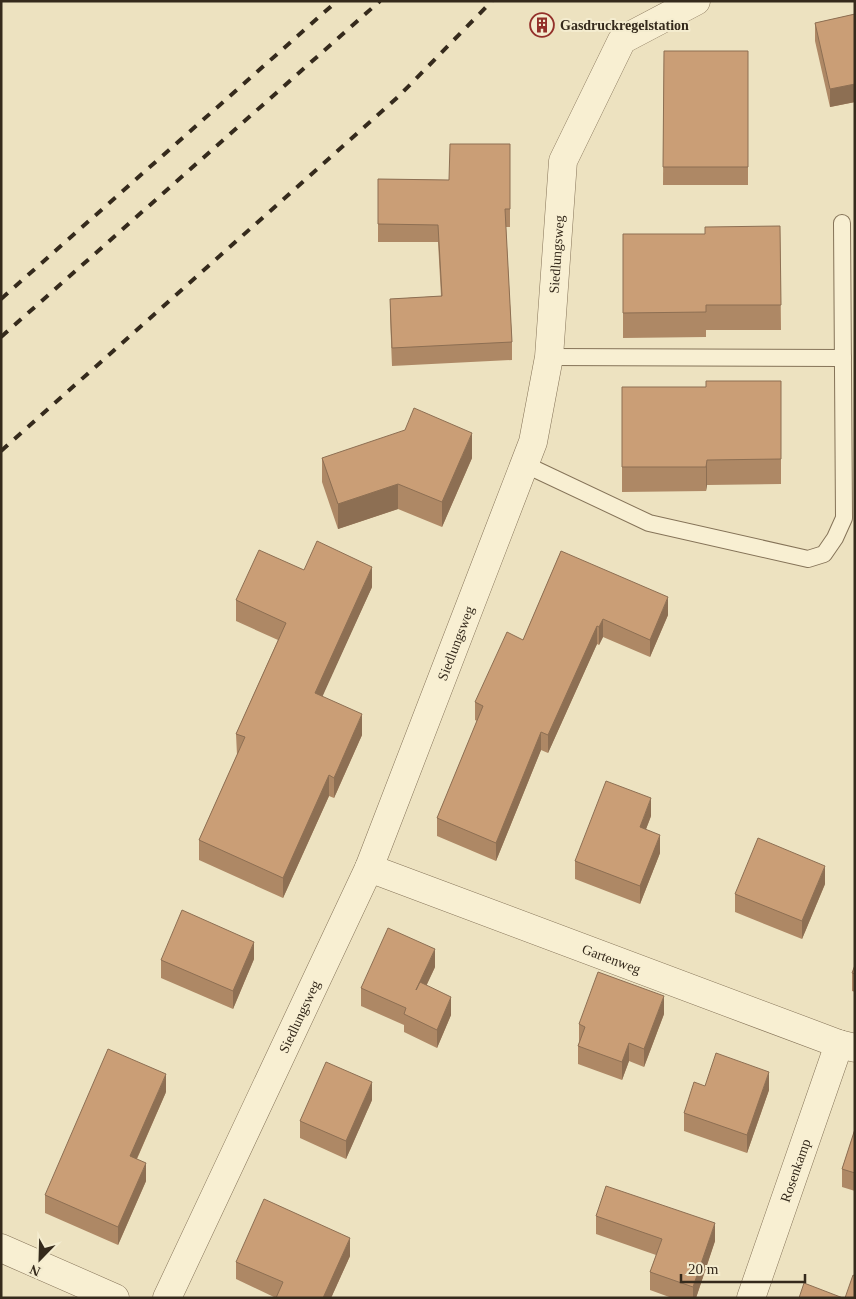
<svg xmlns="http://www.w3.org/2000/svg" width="856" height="1299" font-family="Georgia,serif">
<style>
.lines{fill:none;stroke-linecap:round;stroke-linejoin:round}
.lane-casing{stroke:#857358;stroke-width:18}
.street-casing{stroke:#857358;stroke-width:29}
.lane{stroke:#f8efd2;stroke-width:16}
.street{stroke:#f8efd2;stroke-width:28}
.rail{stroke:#352a1c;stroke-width:4;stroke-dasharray:9 9;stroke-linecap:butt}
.wall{fill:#ae8865}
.shaded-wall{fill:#8d6f53}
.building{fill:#ca9e76;stroke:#8d6f53}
.labels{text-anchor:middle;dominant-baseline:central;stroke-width:4;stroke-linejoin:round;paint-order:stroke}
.poi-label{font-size:14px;font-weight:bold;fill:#352a1c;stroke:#f4eccf;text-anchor:start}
.street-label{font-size:14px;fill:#352a1c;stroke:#f4eccf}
</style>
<rect width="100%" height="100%" fill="#ede2c0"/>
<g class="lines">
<!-- lane casing -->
<g class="lane-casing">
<g id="lane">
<path d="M 549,357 L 843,358"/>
<path d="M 524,464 L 649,523 L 808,559 L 824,554 L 835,538 L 844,518 L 842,223"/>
</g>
</g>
<!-- street casing -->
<g class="street-casing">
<g id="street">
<path id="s1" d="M 369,868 L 839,1044 L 855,1048"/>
<path d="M 1,1248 L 115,1298"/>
<path id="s2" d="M 167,1298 L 369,868 L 533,442 L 549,357 L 563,161 L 622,40 L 696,1"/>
<path id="s3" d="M 751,1298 L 839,1044"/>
</g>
</g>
<!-- lane -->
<use href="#lane" class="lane"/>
<!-- street -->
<use href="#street" class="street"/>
<!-- rail -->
<g class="rail">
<path d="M 1,299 L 337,1"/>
<path d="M 1,337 L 380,1"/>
<path d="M 1,451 L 398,97 L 492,1"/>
</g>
</g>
<!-- wall -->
<g class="wall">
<path d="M 855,14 L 855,102 L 830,107 L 815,41 L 815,23 Z"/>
<path d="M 664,51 L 748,51 L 748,185 L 663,185 Z"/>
<path d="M 510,144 L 510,227 L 506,227 L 512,342 L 512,360 L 392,366 L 390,316 L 390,299 L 441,296 L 438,242 L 378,242 L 378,179 L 449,180 Z"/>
<path d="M 780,226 L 781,330 L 706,330 L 706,337 L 623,338 L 623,234 L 705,234 Z"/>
<path d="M 781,381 L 781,484 L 707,485 L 706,491 L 622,492 L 622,387 L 706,387 Z"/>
<path d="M 322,458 L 472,458 L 442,527 L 398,509 L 338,529 L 322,482 Z"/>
<path d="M 561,551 L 668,615 L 650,657 L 603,637 L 599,645 L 597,644 L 548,753 L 541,750 L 496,861 L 437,836 L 437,818 L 477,721 L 475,720 L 475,702 L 523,640 Z"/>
<path d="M 304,570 L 372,587 L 322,696 L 362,735 L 334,798 L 329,796 L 283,898 L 199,860 L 199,840 L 237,755 L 236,734 L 278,640 L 236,621 L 236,600 Z"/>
<path d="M 651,816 L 646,829 L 660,853 L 640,904 L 575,879 L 575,861 Z"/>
<path d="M 825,884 L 802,939 L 735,912 L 735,894 Z"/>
<path d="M 254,959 L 233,1009 L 161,978 L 161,960 Z"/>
<path d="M 855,965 L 855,992 L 852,991 L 852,973 Z"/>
<path d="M 435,967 L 426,986 L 451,1015 L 437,1048 L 404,1032 L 404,1025 L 361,1006 L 361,988 Z"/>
<path d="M 664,1014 L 644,1067 L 629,1061 L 622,1080 L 578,1064 L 578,1046 L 579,1043 L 579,1024 Z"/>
<path d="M 705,1086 L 769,1090 L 747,1153 L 684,1131 L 684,1113 Z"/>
<path d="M 166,1092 L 137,1159 L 146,1181 L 118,1245 L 45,1213 L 45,1195 Z"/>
<path d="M 372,1100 L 346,1159 L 300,1138 L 300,1121 Z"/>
<path d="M 855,1129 L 855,1191 L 842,1187 L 842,1169 Z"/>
<path d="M 596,1216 L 715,1241 L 696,1298 L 672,1298 L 650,1290 L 650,1272 L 656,1255 L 596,1234 Z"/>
<path d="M 350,1256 L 331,1298 L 276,1298 L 236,1279 L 236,1262 Z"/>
</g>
<!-- shaded-wall -->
<g class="shaded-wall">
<path d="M 855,84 L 855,102 L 830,107 L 830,89 Z"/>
<path d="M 472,433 L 472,458 L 442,527 L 442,502 Z"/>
<path d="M 707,460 L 707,485 L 706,491 L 706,467 Z"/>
<path d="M 398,484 L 398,509 L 338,529 L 338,504 Z"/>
<path d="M 372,567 L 372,587 L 315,713 L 315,693 Z"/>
<path d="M 668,597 L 668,615 L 650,657 L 650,640 Z"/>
<path d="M 603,619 L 603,637 L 599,645 L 599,627 Z"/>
<path d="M 597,626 L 597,644 L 548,753 L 548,735 Z"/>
<path d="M 362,714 L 362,735 L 334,798 L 334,778 Z"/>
<path d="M 541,732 L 541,750 L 496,861 L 496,843 Z"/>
<path d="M 329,775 L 329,796 L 283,898 L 283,878 Z"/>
<path d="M 651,798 L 651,816 L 640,845 L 640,827 Z"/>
<path d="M 660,835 L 660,853 L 640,904 L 640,886 Z"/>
<path d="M 825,866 L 825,884 L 802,939 L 802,921 Z"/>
<path d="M 254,942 L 254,959 L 233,1009 L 233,991 Z"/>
<path d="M 435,949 L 435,967 L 416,1008 L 416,990 Z"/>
<path d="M 664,996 L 664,1014 L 644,1067 L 644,1049 Z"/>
<path d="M 451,997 L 451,1015 L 437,1048 L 437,1030 Z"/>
<path d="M 629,1043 L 629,1061 L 622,1080 L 622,1062 Z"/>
<path d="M 769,1072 L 769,1090 L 747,1153 L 747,1135 Z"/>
<path d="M 166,1074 L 166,1092 L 130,1174 L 130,1156 Z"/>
<path d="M 372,1082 L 372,1100 L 346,1159 L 346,1141 Z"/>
<path d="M 146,1163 L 146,1181 L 118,1245 L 118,1227 Z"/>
<path d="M 715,1223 L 715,1241 L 696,1298 L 693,1298 L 693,1287 Z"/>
<path d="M 350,1238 L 350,1256 L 331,1298 L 323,1298 Z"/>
</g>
<!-- building -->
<g class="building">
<path d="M 855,14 L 855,84 L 830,89 L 815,23 Z"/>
<path d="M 664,51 L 748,51 L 748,167 L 663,167 Z"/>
<path d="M 450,144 L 510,144 L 510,209 L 505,209 L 512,342 L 392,348 L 390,299 L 442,296 L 438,225 L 378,224 L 378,179 L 449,180 Z"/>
<path d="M 780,226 L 781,305 L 706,305 L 706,312 L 623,313 L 623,234 L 705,234 L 705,227 Z"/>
<path d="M 706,381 L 781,381 L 781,459 L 707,460 L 706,467 L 622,467 L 622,387 L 706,387 Z"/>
<path d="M 414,408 L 472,433 L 442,502 L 398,484 L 338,504 L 322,458 L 405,430 Z"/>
<path d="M 317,541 L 372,567 L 315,693 L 362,714 L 334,778 L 329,775 L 283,878 L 199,840 L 245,737 L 236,734 L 286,623 L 236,600 L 259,550 L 304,570 Z"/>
<path d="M 561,551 L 668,597 L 650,640 L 603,619 L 599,627 L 597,626 L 548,735 L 541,732 L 496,843 L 437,818 L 483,706 L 475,702 L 507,632 L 523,640 Z"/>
<path d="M 606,781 L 651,798 L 640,827 L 660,835 L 640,886 L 575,861 Z"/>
<path d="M 758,838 L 825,866 L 802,921 L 735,894 Z"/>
<path d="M 182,910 L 254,942 L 233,991 L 161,960 Z"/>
<path d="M 388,928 L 435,949 L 416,990 L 420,982 L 451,997 L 437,1030 L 404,1014 L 406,1008 L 361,988 Z"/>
<path d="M 855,965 L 855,974 L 852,973 Z"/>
<path d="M 598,972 L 664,996 L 644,1049 L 629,1043 L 622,1062 L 578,1046 L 585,1027 L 579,1024 Z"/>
<path d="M 108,1049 L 166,1074 L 130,1156 L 146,1163 L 118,1227 L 45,1195 Z"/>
<path d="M 716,1053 L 769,1072 L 747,1135 L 684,1113 L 694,1082 L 705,1086 Z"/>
<path d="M 326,1062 L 372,1082 L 346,1141 L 300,1121 Z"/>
<path d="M 855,1129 L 855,1173 L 842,1169 Z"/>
<path d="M 606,1186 L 715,1223 L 693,1287 L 650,1272 L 662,1239 L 596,1216 Z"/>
<path d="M 264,1199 L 350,1238 L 323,1298 L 276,1298 L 283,1282 L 236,1262 Z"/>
<path d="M 853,1275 L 855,1276 L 855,1298 L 845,1298 Z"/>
<path d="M 804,1283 L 843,1298 L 799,1298 Z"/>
</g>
<!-- icons -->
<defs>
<g id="building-ring" transform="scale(1.25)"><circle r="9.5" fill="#f4eccf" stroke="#93302a" stroke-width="1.5"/><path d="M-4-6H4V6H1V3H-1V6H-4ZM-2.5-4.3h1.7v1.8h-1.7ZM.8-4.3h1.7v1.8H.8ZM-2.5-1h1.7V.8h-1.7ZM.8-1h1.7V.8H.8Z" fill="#93302a"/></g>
</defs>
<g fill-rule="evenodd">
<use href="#building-ring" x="542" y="25"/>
</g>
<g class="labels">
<!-- poi labels -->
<g class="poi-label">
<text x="560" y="25">Gasdruckregelstation</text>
</g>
<!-- street labels -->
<g class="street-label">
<text stroke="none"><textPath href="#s2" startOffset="1121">Siedlungsweg</textPath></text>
<text stroke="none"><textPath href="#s2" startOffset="716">Siedlungsweg</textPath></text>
<text stroke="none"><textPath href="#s1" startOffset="259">Gartenweg</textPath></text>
<text stroke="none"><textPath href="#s2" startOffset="311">Siedlungsweg</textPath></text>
<text stroke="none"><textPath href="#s3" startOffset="135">Rosenkamp</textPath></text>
</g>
</g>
<!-- border -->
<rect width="856" height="1299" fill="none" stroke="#352a1c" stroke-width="5"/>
<!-- north arrow -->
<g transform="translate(40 1259) rotate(203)" stroke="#f4eccf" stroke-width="4" paint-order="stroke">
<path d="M0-4L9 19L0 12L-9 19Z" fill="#352a1c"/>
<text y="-8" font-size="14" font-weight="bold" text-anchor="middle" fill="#352a1c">N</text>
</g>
<!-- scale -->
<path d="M681 1274v8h124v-8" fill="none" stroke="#352a1c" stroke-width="2.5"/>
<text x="688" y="1274" font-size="15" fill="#352a1c" stroke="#f4eccf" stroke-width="4" paint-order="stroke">20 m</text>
</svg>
